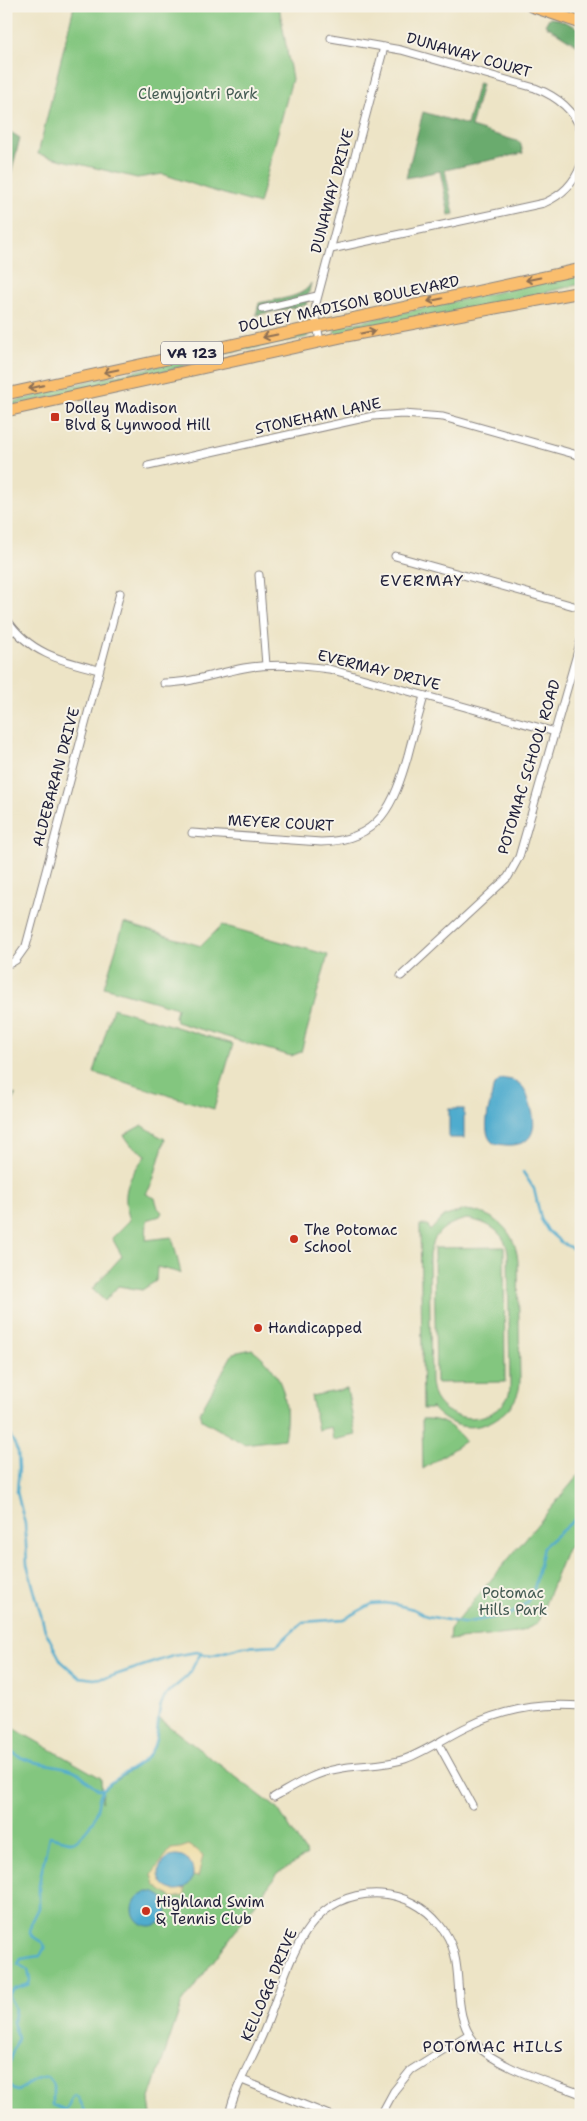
<svg xmlns="http://www.w3.org/2000/svg" width="587" height="2121" font-family="'Shantell Sans',sans-serif">
<style>
.green{fill:#83c67f;stroke:#52745d;fill-rule:evenodd}
.forest{fill:#6aab6e;stroke:#466654}
.sand{fill:#eeda9e;stroke:#887e6c}
.water{fill:#50acce;stroke:#396784}
.lines{fill:none;stroke-linecap:round;stroke-linejoin:round}
.stream{stroke:#50acce;stroke-width:2.5}
.street-casing{stroke:#888380;stroke-width:9}
.primary-casing{stroke:#888380;stroke-width:13}
.street{stroke:#fff;stroke-width:7}
.primary{stroke:#fabe6e;stroke-width:11}
.oneway{stroke:#8e7054}
.poi-dot{fill:#c8321e;stroke:#f7f3e8;stroke-width:2}
.labels{text-anchor:middle;dominant-baseline:central;stroke-width:4;stroke-linejoin:round;paint-order:stroke}
.shield{fill:#f7f3e8;stroke:#62616f;stroke-width:1}
.shield-label{font-size:14px;font-weight:bold;fill:#22223b}
.street-label{font-size:15px;fill:#22223b;stroke:#f7f3e8}
.park-label{font-size:15px;fill:#445b53;stroke:#f7f3e8}
.poi-label{font-size:15px;fill:#22223b;stroke:#f7f3e8;text-anchor:start}
.neighbourhood-label{font-size:16px;letter-spacing:1px;fill:#22223b;stroke:#f7f3e8}
</style>
<rect width="100%" height="100%" fill="#f7f3e8"/>
<filter id="ink" filterUnits="userSpaceOnUse"><feTurbulence type="fractalNoise" baseFrequency=".02" numOctaves="2"/><feDisplacementMap in="SourceGraphic" scale="10" xChannelSelector="R" yChannelSelector="G"/><feConvolveMatrix kernelMatrix="1 2 1 2 8 2 1 2 1" color-interpolation-filters="sRGB"/></filter>
<filter id="wash" filterUnits="userSpaceOnUse"><feTurbulence type="fractalNoise" baseFrequency=".0096" numOctaves="4" result="noise"/><feDisplacementMap in="SourceGraphic" scale="20" xChannelSelector="R" yChannelSelector="G"/><feGaussianBlur stdDeviation="1.12" result="paint"/><feColorMatrix in="noise" values="0 0 0 0 0 0 0 0 0 0 0 0 0 0 0 0 0 1.4 0 .05"/><feComposite in="paint" operator="in"/></filter>
<g filter="url(#wash)">
<rect width="100%" height="100%" fill="#ede4c6"/>
<!-- green -->
<g class="green">
<path d="M 74,6 L 279,6 L 292,79 L 259,204 L 207,189 L 163,174 L 137,178 L 38,154 Z"/>
<path d="M 581,274 L 581,284 L 469,310 L 338,334 L 334,332 L 336,327 Z"/>
<path d="M 305,334 L 308,335 L 307,337 L 210,357 L 167,371 L 6,407 L 6,404 L 89,381 Z"/>
<path d="M 124,923 L 201,946 L 222,925 L 328,955 L 301,1052 L 291,1056 L 176,1022 L 175,1017 L 177,1008 L 104,987 Z"/>
<path d="M 113,1008 L 233,1044 L 214,1109 L 94,1073 Z"/>
<path d="M 142,1125 L 157,1135 L 165,1139 L 152,1184 L 146,1194 L 155,1198 L 158,1208 L 162,1212 L 160,1216 L 147,1220 L 146,1240 L 172,1237 L 181,1273 L 157,1267 L 156,1281 L 142,1290 L 118,1286 L 105,1301 L 92,1289 L 122,1256 L 112,1238 L 130,1220 C 120,1192 129,1177 146,1155 L 131,1145 L 124,1135 Z"/>
<path d="M 464,1210 C 495,1212 516,1231 518,1262 L 520,1380 C 520,1395 513,1406 500,1416 C 477,1433 451,1430 431,1407 L 431,1409 L 423,1409 L 420,1225 L 428,1225 L 430,1231 L 443,1217 ZM 467,1219 C 487,1222 505,1231 508,1253 L 510,1382 C 510,1386 510,1393 508,1397 C 493,1424 450,1425 435,1398 C 433,1394 432,1388 431,1383 L 429,1255 C 434,1232 445,1224 467,1219 Z"/>
<path d="M 504,1247 L 505,1382 L 436,1383 L 434,1248 Z"/>
<path d="M 252,1349 C 283,1371 291,1403 284,1439 L 244,1444 L 202,1420 L 200,1412 L 233,1353 Z"/>
<path d="M 347,1389 L 356,1435 L 333,1440 L 331,1427 L 318,1430 L 311,1396 Z"/>
<path d="M 422,1419 C 441,1418 453,1426 465,1441 L 423,1469 Z"/>
<path d="M 581,1472 L 581,1538 L 567,1549 L 537,1624 L 517,1633 L 449,1640 L 450,1629 Z"/>
<path d="M 158,1718 L 278,1809 L 307,1855 L 278,1873 L 181,2005 L 149,2101 L 151,2115 L 6,2115 L 6,1724 L 101,1778 L 102,1802 L 103,1789 C 120,1775 152,1763 156,1738 C 158,1732 157,1725 158,1718 Z"/>
</g>
<!-- forest -->
<g class="forest">
<path d="M 549,18 L 558,19 L 581,29 L 581,48 L 545,25 Z"/>
<path d="M 478,83 L 482,84 L 471,127 L 520,142 L 523,153 L 445,170 L 454,214 L 449,215 L 440,171 L 406,178 L 423,112 L 467,125 Z"/>
<path d="M 6,129 L 20,138 L 9,182 L 6,180 Z"/>
<path d="M 311,283 L 306,305 L 256,315 L 259,303 C 275,299 303,299 311,283 Z"/>
<path d="M 6,1092 L 16,1095 L 6,1117 Z"/>
</g>
<!-- sand -->
<path class="sand" d="M 189,1845 L 203,1855 L 198,1877 L 193,1876 L 191,1866 L 188,1860 L 182,1890 L 185,1888 L 185,1896 L 172,1898 L 155,1885 L 152,1874 L 171,1849 L 180,1848 Z"/>
<!-- water -->
<g class="water">
<path d="M 504,1079 C 511,1079 517,1081 522,1086 C 526,1090 528,1098 530,1104 C 541,1136 527,1151 493,1143 C 479,1131 492,1102 493,1087 L 500,1080 Z"/>
<rect x="449" y="1109" width="15" height="29"/>
<circle cx="176" cy="1873" r="17"/>
<circle cx="150" cy="1909" r="17"/>
</g>
<g class="lines">
<!-- stream -->
<g class="stream">
<path d="M 523,1172 L 534,1189 L 541,1219 L 548,1231 L 562,1243 L 581,1253"/>
<path d="M 6,1361 L 10,1372 L 6,1405"/>
<path d="M 6,1419 L 8,1431 L 18,1452 L 19,1468 L 17,1492 L 25,1524 L 27,1564 L 45,1630 L 61,1661 L 79,1677 L 94,1679 L 109,1677 L 173,1656 L 197,1652 L 202,1653"/>
<path d="M 6,1747 C 29,1768 49,1761 73,1770 C 81,1773 90,1784 98,1789 L 103,1789"/>
<path d="M 87,2115 L 78,2097 L 75,2095 C 69,2099 71,2106 66,2110 L 53,2105 L 53,2083 L 48,2077 L 36,2080 L 17,2091 L 12,2089 C 0,2072 13,2054 18,2038 L 13,2022 L 15,2008 L 8,1995 L 13,1990 L 29,1984 L 30,1980 L 28,1970 L 18,1964 L 21,1959 L 40,1956 L 45,1947 L 43,1943 L 32,1936 L 30,1933 L 31,1924 L 39,1908 L 39,1884 L 49,1836 L 73,1842 C 84,1836 95,1822 97,1809 C 99,1803 98,1797 102,1791 C 112,1776 142,1768 152,1750 C 160,1736 156,1719 161,1705 C 165,1690 180,1685 189,1674 C 194,1667 195,1660 201,1654 L 213,1655 L 243,1647 L 277,1645 L 303,1622 L 344,1619 L 372,1604 L 385,1603 L 397,1605 L 413,1609 L 427,1616 L 463,1623 L 508,1615 L 518,1610 L 527,1602 L 534,1590 L 543,1547 L 581,1514"/>
</g>
</g>
</g>
<g filter="url(#ink)">
<g class="lines">
<!-- street casing -->
<g class="street-casing">
<g id="street">
<path d="M 331,38 L 401,50 L 535,88 C 556,96 573,108 581,130"/>
<path d="M 331,249 L 544,203 C 562,195 574,184 581,165"/>
<path d="M 262,309 L 317,296"/>
<path d="M 320,342 L 315,312 L 316,303 L 384,47"/>
<path d="M 148,466 L 373,416 L 403,414 L 443,417 L 581,456"/>
<path d="M 395,556 L 581,608"/>
<path d="M 259,575 L 266,665"/>
<path d="M 6,618 C 28,653 62,661 99,670"/>
<path d="M 6,636 L 14,630"/>
<path d="M 164,683 C 192,683 217,673 244,668 C 273,663 301,665 329,669 L 555,732"/>
<path d="M 192,833 L 321,842 C 380,841 394,804 408,755 C 413,735 419,715 424,696"/>
<path d="M 11,963 L 16,960 L 26,946 L 120,593"/>
<path d="M 401,976 L 508,877 L 519,857 L 581,640"/>
<path d="M 438,1743 L 472,1805"/>
<path d="M 274,1797 C 294,1786 314,1773 337,1769 C 359,1764 382,1767 405,1759 C 427,1751 447,1736 469,1726 C 504,1709 542,1703 581,1706"/>
<path d="M 242,2080 L 329,2115"/>
<path d="M 114,2114 L 115,2115"/>
<path d="M 229,2115 C 235,2086 253,2058 264,2031 C 288,1974 300,1890 381,1894 C 403,1895 425,1907 439,1924 C 472,1963 445,2007 476,2044 C 497,2068 550,2082 581,2094"/>
<path d="M 381,2115 L 394,2091 L 411,2070 L 469,2034"/>
</g>
</g>
<!-- primary casing -->
<g class="primary-casing">
<g id="primary">
<path d="M 531,6 L 581,23"/>
<path d="M 6,394 L 581,269"/>
<path d="M 6,411 L 346,336 L 581,292"/>
</g>
</g>
<!-- street -->
<use href="#street" class="street"/>
<!-- primary -->
<use href="#primary" class="primary"/>
</g>
<!-- one-way arrows -->
<defs><path id="oneway-shaft" d="M-6 0H5M1.5-3L5.5 0L1.5 3" fill="none" stroke-width="1.6" stroke-linecap="round" stroke-linejoin="round" transform="scale(1.25)"/></defs>
<g class="oneway">
<use href="#oneway-shaft" transform="translate(533 279) rotate(168)"/>
<use href="#oneway-shaft" transform="translate(435 300) rotate(168)"/>
<use href="#oneway-shaft" transform="translate(368 332) rotate(-11)"/>
<use href="#oneway-shaft" transform="translate(270 336) rotate(168)"/>
<use href="#oneway-shaft" transform="translate(111 371) rotate(168)"/>
<use href="#oneway-shaft" transform="translate(36 387) rotate(167)"/>
</g>
</g>
<!-- markers -->
<g class="poi-dot">
<rect x="50" y="412" width="10" height="10" rx="2.5"/>
<circle cx="294" cy="1239" r="5"/>
<circle cx="258" cy="1328" r="5"/>
<circle cx="146" cy="1911" r="5"/>
</g>
<g class="labels">
<!-- shield labels -->
<rect class="shield" x="161" y="341.5" width="62" height="23" rx="4"/>
<g class="shield-label">
<text x="192" y="353">VA 123</text>
</g>
<!-- street labels -->
<g class="street-label">
<text transform="translate(469 55) rotate(16)">DUNAWAY COURT</text>
<text transform="translate(332 191) rotate(-75)">DUNAWAY DRIVE</text>
<text transform="translate(349 304) rotate(-12)">DOLLEY MADISON BOULEVARD</text>
<text transform="translate(318 416) rotate(-12)">STONEHAM LANE</text>
<text transform="translate(379 670) rotate(14)">EVERMAY DRIVE</text>
<text transform="translate(529 767) rotate(-73)">POTOMAC SCHOOL ROAD</text>
<text transform="translate(56 777) rotate(-75)">ALDEBARAN DRIVE</text>
<text transform="translate(281 823) rotate(3)">MEYER COURT</text>
<text transform="translate(269 1985) rotate(-67)">KELLOGG DRIVE</text>
</g>
<!-- park labels -->
<g class="park-label">
<text x="198" y="94">Clemyjontri Park</text>
<text x="513" y="1593">Potomac<tspan x="513" dy="17">Hills Park</tspan></text>
</g>
<!-- poi labels -->
<g class="poi-label">
<text x="65" y="408">Dolley Madison<tspan x="65" dy="17">Blvd &amp; Lynwood Hill</tspan></text>
<text x="304" y="1230">The Potomac<tspan x="304" dy="17">School</tspan></text>
<text x="268" y="1328">Handicapped</text>
<text x="156" y="1902">Highland Swim<tspan x="156" dy="17">&amp; Tennis Club</tspan></text>
</g>
<!-- neighbourhood labels -->
<g class="neighbourhood-label">
<text x="422" y="580">EVERMAY</text>
<text x="493" y="2046">POTOMAC HILLS</text>
</g>
</g>
<!-- margin -->
<rect width="587" height="2121" fill="none" stroke="#f7f3e8" stroke-width="25"/>
</svg>
